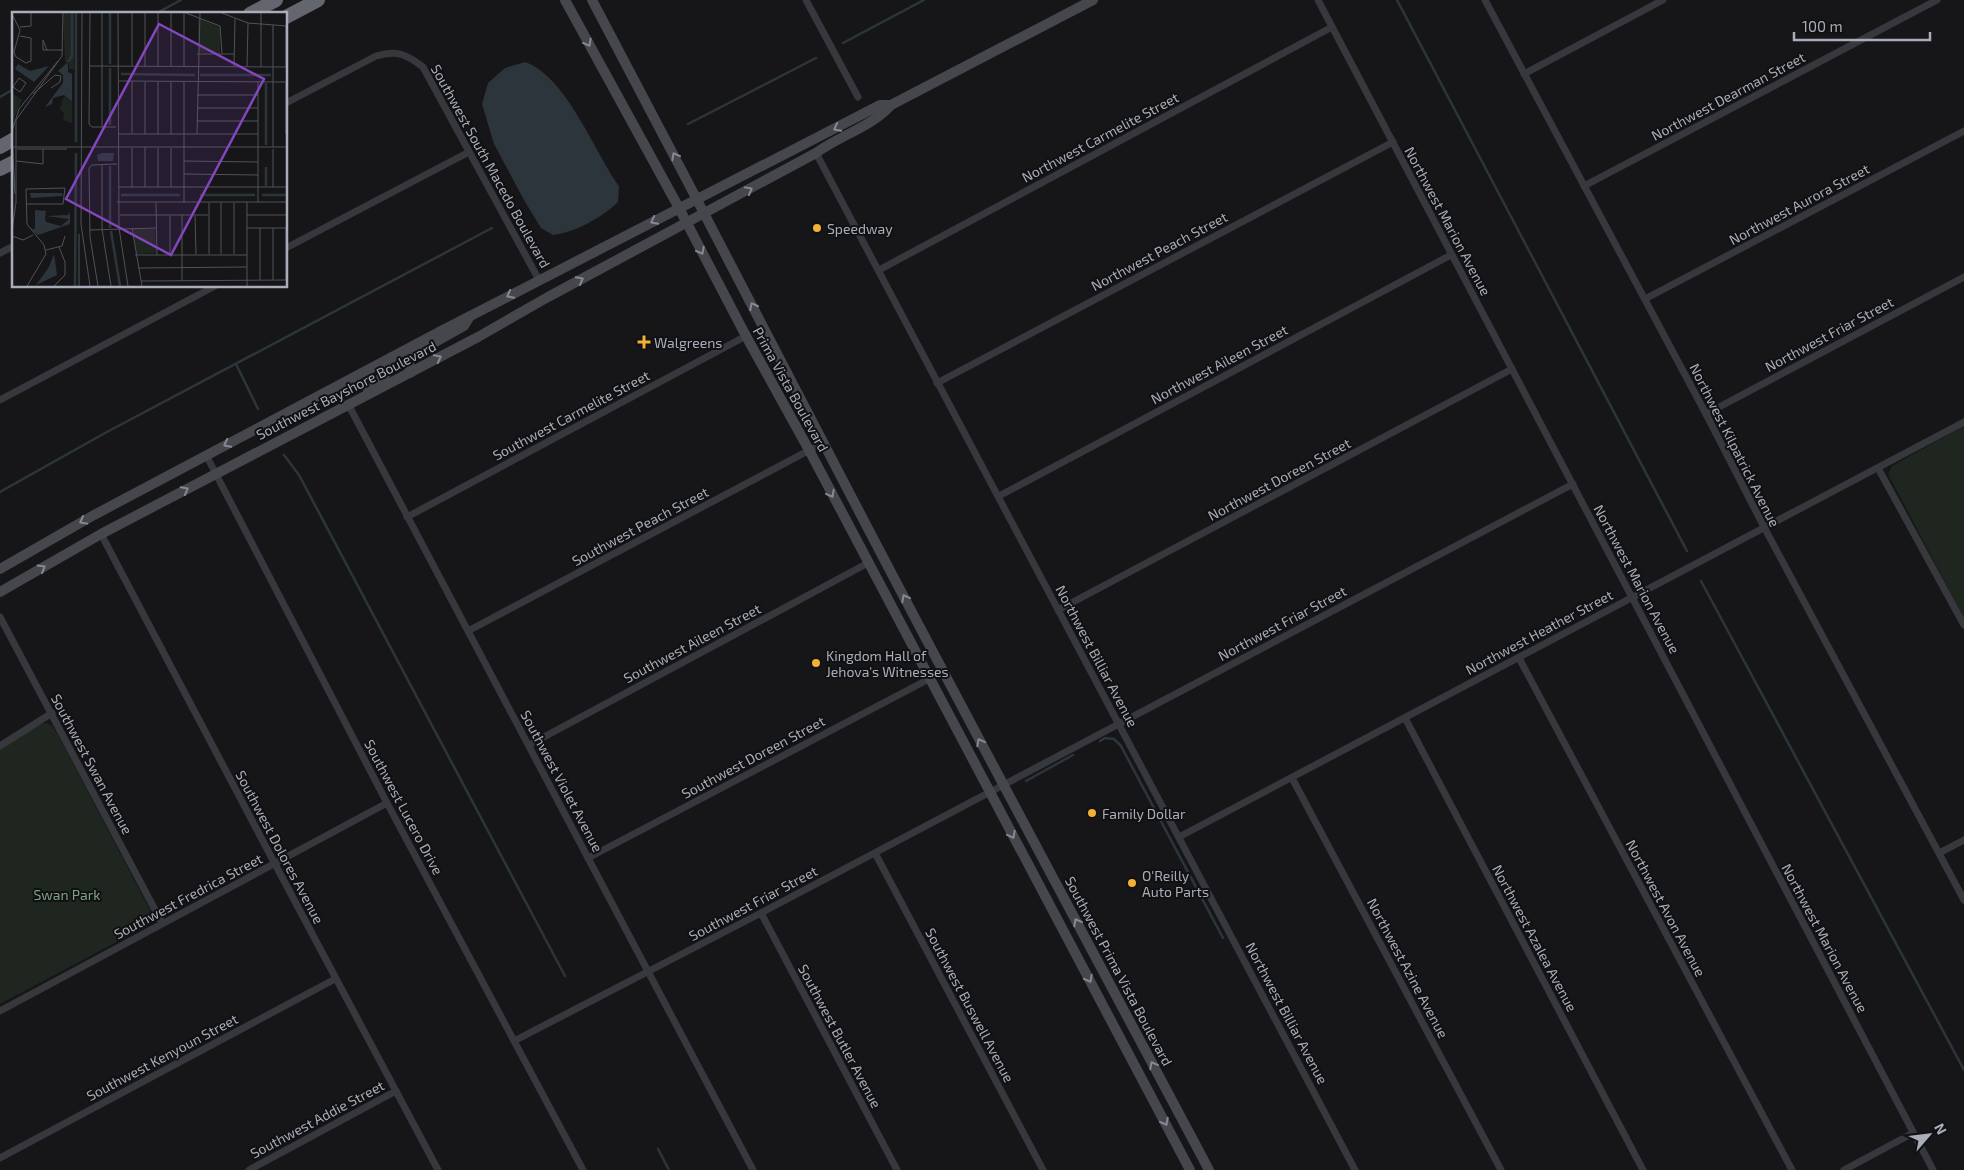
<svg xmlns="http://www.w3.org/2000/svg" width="1964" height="1170" font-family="'Exo 2',sans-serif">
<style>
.green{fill:#1e261f}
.water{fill:#2c353c}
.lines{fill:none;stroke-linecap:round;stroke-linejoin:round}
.stream{stroke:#2c353c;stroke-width:2.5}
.street{stroke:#37383d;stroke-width:7}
.secondary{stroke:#45474d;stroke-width:10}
.highway{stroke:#63666e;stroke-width:14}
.oneway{stroke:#858993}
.poi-dot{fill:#f2b134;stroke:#111113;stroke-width:2}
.labels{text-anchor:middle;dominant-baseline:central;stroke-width:4;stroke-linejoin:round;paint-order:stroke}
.street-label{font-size:14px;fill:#a8adb8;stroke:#111113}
.poi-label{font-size:14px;fill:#a8adb8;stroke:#111113;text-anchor:start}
.park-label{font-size:14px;fill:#7fa381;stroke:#111113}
.inset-river{fill:none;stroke:#2c353c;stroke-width:2.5}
.inset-road{fill:none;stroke:#505258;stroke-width:1}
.view{fill:#8446be;fill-opacity:0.15;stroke:#8446be;stroke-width:2.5}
.inset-edge{fill:none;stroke:#a8adb8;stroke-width:2.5}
</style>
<rect width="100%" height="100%" fill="#161618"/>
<!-- green -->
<g class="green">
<path d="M 1964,426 L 1964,618 L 1888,474 L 1892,466 Z"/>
<path d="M 47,723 L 52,726 L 58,735 L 150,910 C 149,920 147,924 139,930 L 0,1004 L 0,749 L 40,724 Z"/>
</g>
<!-- water -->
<path class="water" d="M 525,62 C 566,76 594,151 619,186 L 618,202 C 601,218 576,232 553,235 L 541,228 L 524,200 L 494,144 L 482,104 L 488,83 L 505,68 Z"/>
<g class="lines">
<!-- stream -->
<g class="stream">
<path d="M 1397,0 L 1687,551"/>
<path d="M 155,14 L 181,0"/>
<path d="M 843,43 L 924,0"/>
<path d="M 0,97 L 14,89"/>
<path d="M 688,124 L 816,58"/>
<path d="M 236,364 L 258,409"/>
<path d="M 284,455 L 299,475 L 565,976"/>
<path d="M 0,492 L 105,433 L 492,228"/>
<path d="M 1701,581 L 1964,1070"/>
<path d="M 1100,741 L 1105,738 L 1114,739 L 1121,746 L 1223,938"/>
<path d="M 1026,781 L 1073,755"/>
<path d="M 658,1149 L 669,1170"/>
</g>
<!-- street -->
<g class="street">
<path d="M 806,0 L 858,97"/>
<path d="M 1318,0 L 1933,1170"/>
<path d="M 1485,0 L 1706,414 L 1764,527 L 1964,900"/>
<path d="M 1524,74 L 1663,0"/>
<path d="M 286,103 L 376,56 C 397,50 406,54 423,67 L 539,280"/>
<path d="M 816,153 L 1355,1170"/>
<path d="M 1584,186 L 1937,0"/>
<path d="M 286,248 L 469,152"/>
<path d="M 0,253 L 14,246"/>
<path d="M 879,270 L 1332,27"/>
<path d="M 1645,299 L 1964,131"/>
<path d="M 937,383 L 1393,142"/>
<path d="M 0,400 L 215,286"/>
<path d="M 348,404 L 753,1170"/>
<path d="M 1706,414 L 1964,277"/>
<path d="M 206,455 L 387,803 L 583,1170"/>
<path d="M 1878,468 L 1964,625"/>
<path d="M 999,496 L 1451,255"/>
<path d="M 407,517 L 746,336"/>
<path d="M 101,534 L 275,864 L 438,1170"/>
<path d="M 1058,610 L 1512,369"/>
<path d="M 0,617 L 162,923"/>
<path d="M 468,631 L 823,443"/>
<path d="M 1519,658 L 1792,1170"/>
<path d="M 1405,718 L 1643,1170"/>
<path d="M 529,745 L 868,563"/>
<path d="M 0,746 L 52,713"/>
<path d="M 1292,778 L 1501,1170"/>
<path d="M 1179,837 L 1964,422"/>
<path d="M 875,853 L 1043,1170"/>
<path d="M 1939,853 L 1964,840"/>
<path d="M 588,858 L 929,679"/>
<path d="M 761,913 L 897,1170"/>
<path d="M 0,1011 L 387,803"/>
<path d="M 514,1041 L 761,913 L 1573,484"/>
<path d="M 0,1158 L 335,979"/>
<path d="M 249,1170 L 396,1091"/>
<path d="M 1844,1170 L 1913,1133"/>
</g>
<!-- secondary -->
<g class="secondary">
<path d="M 565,0 L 679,208 L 746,336 L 809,450 L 1190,1170"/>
<path d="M 592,0 C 670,147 746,294 823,442 C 949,686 1080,927 1209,1170"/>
<path d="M 410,373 L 409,360 L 414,354 L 464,326 L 470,316"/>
<path d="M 366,387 C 380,380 391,374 392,357"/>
<path d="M 0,569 L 94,515 L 443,330 L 880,105 L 891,105"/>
<path d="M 0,592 L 101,534 L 478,337 L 548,297 L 816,153 C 839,136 873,126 891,105 L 1093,0"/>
</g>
<!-- highway -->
<g class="highway">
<path d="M 250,14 L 276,0"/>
<path d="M 286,17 L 318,0"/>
<path d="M 0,147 L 14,139"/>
<path d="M 0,169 L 14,162"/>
</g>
</g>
<!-- one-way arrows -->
<defs><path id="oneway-chevron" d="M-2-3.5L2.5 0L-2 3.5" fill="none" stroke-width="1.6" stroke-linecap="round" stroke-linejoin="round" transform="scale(1.25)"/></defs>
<g class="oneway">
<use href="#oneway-chevron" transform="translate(588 43) rotate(61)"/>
<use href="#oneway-chevron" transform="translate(837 128) rotate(152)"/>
<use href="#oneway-chevron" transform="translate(675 156) rotate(-118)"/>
<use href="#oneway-chevron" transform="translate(749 190) rotate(-29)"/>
<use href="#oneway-chevron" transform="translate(654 221) rotate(153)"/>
<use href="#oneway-chevron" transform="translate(701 251) rotate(62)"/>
<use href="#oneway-chevron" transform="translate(580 280) rotate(-28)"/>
<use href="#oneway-chevron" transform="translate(510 295) rotate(152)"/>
<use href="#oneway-chevron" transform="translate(753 306) rotate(-117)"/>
<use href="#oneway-chevron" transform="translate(438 358) rotate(-27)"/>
<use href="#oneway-chevron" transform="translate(227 444) rotate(153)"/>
<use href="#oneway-chevron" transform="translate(185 490) rotate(-28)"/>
<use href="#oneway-chevron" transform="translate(831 494) rotate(62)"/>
<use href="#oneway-chevron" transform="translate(83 521) rotate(151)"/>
<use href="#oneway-chevron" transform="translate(42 568) rotate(-30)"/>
<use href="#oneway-chevron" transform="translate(905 598) rotate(-118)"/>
<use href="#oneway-chevron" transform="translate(980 742) rotate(-118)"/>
<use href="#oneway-chevron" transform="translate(1012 835) rotate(62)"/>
<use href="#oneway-chevron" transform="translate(1077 922) rotate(-118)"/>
<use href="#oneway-chevron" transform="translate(1089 979) rotate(62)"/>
<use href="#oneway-chevron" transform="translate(1153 1065) rotate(-118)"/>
<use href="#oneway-chevron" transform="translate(1165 1122) rotate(62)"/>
</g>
<!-- markers -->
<g class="poi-dot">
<circle cx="817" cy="228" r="5"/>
<path d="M641.5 334.5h5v5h5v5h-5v5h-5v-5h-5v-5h5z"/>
<circle cx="816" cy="663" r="5"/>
<circle cx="1092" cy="813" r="5"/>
<circle cx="1132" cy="883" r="5"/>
</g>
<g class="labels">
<!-- street labels -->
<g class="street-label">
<text transform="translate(1728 96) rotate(-28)">Northwest Dearman Street</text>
<text transform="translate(1100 137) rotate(-28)">Northwest Carmelite Street</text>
<text transform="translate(491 166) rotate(61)">Southwest South Macedo Boulevard</text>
<text transform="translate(1799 204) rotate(-28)">Northwest Aurora Street</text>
<text transform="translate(1448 221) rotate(62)">Northwest Marion Avenue</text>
<text transform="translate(1159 251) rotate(-28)">Northwest Peach Street</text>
<text transform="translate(1829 334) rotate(-28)">Northwest Friar Street</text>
<text transform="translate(1219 364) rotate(-28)">Northwest Aileen Street</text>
<text transform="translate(791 389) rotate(61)">Prima Vista Boulevard</text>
<text transform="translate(346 390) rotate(-27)">Southwest Bayshore Boulevard</text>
<text transform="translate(571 415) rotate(-28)">Southwest Carmelite Street</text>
<text transform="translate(1735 445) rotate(63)">Northwest Kilpatrick Avenue</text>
<text transform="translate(1279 479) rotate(-28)">Northwest Doreen Street</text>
<text transform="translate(640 526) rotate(-28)">Southwest Peach Street</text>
<text transform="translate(1637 579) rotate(62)">Northwest Marion Avenue</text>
<text transform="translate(1282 623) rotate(-28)">Northwest Friar Street</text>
<text transform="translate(1539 632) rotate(-28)">Northwest Heather Street</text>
<text transform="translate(692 643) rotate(-28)">Southwest Aileen Street</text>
<text transform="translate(1097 656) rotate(62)">Northwest Billiar Avenue</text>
<text transform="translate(753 757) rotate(-28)">Southwest Doreen Street</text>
<text transform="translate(92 764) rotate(62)">Southwest Swan Avenue</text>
<text transform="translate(562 781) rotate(62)">Southwest Violet Avenue</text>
<text transform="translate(404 807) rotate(62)">Southwest Lucero Drive</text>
<text transform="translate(280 847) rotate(62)">Southwest Dolores Avenue</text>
<text transform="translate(188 896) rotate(-28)">Southwest Fredrica Street</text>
<text transform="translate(753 903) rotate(-28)">Southwest Friar Street</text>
<text transform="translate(1666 908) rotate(62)">Northwest Avon Avenue</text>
<text transform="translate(1535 938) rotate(62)">Northwest Azalea Avenue</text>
<text transform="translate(1825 938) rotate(62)">Northwest Marion Avenue</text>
<text transform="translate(1408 968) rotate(62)">Northwest Azine Avenue</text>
<text transform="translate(1119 971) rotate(62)">Southwest Prima Vista Boulevard</text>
<text transform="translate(970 1005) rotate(62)">Southwest Buswell Avenue</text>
<text transform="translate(1287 1013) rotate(62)">Northwest Billiar Avenue</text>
<text transform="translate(840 1036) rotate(62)">Southwest Butler Avenue</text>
<text transform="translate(162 1057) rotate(-28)">Southwest Kenyoun Street</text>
<text transform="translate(317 1119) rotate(-28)">Southwest Addie Street</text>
</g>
<!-- poi labels -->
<g class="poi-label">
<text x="827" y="228">Speedway</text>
<text x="654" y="342">Walgreens</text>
<text x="826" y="655">Kingdom Hall of<tspan x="826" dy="16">Jehova's Witnesses</tspan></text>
<text x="1102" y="813">Family Dollar</text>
<text x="1142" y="875">O'Reilly<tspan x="1142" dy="16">Auto Parts</tspan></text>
</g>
<!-- park labels -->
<g class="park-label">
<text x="67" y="894">Swan Park</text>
</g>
</g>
<!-- overview -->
<g transform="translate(12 12)">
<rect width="275" height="275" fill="#161618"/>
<path d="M 51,1 L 62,1 L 62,57 L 57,57 L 57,50 L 53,50 ZM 186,6 L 208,15 L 208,41 L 186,40 ZM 0,81 L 10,88 L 0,111 ZM 52,84 L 60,91 L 60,111 L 51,108 L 52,101 L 48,97 ZM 121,217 L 143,217 L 144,241 L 124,242 Z" fill="#1e261f"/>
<path d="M 56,50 L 56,60 L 60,62 L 60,90 L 52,83 L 41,86 L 40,92 L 33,95 L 51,71 L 51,63 L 46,59 ZM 6,52 L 18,59 L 37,54 L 22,70 L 3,57 ZM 90,141 L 102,141 L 101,149 L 86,149 L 85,143 ZM 18,181 L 50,181 L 51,184 L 19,186 ZM 23,198 L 34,199 L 33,206 L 34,210 L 49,214 L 57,207 L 34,204 L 56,203 L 58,200 L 58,212 L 26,223 L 20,218 L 23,216 ZM 42,242 L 45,263 L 24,273 L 37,255 Z" fill="#2c353c"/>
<path class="inset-river" d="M 64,1 L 64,130M 56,50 L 60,44 L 60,1M 98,52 L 98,1M 109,62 L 183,63M 188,63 L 259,63M 98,113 L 98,56M 254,133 L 254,71M 98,154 L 98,216M 254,174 L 254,155M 109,183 L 168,183M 188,183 L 243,183M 250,183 L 275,183M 99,219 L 108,274M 63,274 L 64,141"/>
<path class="inset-road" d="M 70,1 L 69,212 L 78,274M 78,1 L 77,112 L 80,115 L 104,115M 106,1 L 107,216 L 116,274M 174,1 L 208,14 L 210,41M 210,1 L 236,11 L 275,14M 0,2 L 8,18 L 2,40 L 4,45M 261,13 L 261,135M 274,14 L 274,55M 8,15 L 19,14 L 19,1M 35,38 L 31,28 L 31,38 L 51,38M 185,42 L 222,42M 4,45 L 14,51 L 19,49 L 19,26 L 8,24M 77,54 L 275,55M 120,54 L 120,1M 159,54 L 159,1M 172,54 L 172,1M 222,54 L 223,7M 133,55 L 133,1M 146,55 L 146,1M 235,55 L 236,11M 249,55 L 249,1M 7,66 L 14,71 L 8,80 L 1,75 ZM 107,69 L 275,70M 120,69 L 120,121M 146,70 L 146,122M 21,82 L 43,63 L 49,64 L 48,70 L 39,76M 185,83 L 246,83M 185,96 L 246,96M 185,109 L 246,109M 90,115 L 90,1M 0,119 L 7,97 L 46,49M 107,122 L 246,122M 133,122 L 133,70M 159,122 L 159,70M 185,122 L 188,1M 274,122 L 274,71M 0,123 L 3,182M 0,135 L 275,135M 120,136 L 120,175M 146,136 L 146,175M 5,137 L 55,137M 4,149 L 31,152 L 31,137M 172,149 L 246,150M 90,152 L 90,217 L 99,274M 172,162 L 246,163M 107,175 L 275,175M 133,175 L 133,135M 159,175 L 159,136M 261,175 L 261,137M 105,190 L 275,190M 246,190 L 246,70M 4,191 L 4,108 L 50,44 L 51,1M 144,191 L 145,243M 172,191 L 172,70M 197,191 L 197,242M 209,191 L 209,242M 222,191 L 222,242M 108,203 L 196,203M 235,203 L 275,203M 158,204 L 158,242M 183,204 L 184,242M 120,216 L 130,274M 235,216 L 275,216M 274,216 L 274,268M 78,218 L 144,216M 0,219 L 4,190M 0,224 L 11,228 L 21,223M 34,238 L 50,234 L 53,224M 123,243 L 235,243M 126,256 L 235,255M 170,268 L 170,203M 248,268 L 248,216M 261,268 L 261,216M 129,269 L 275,268M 15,274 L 34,242 L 32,233 L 15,212 L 14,177 L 53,176 L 51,192 L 15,192M 42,274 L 53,263 L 53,250 L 47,235M 67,274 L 67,222M 86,274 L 78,225 L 77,156 L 80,153 L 105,152M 235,274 L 235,190"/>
<path class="view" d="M 147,12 L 252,67 L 159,243 L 54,187 Z"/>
<rect width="275" height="275" class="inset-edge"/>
</g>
<!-- north arrow -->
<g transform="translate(1929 1135) rotate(62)" stroke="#111113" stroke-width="4" paint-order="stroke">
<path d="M0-4L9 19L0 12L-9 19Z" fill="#a8adb8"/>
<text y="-8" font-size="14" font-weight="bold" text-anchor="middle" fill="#a8adb8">N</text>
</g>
<!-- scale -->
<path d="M1794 32v8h136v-8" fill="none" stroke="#a8adb8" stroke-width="2.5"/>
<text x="1802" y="32" font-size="15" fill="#a8adb8" stroke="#111113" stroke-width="4" paint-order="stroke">100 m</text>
</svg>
